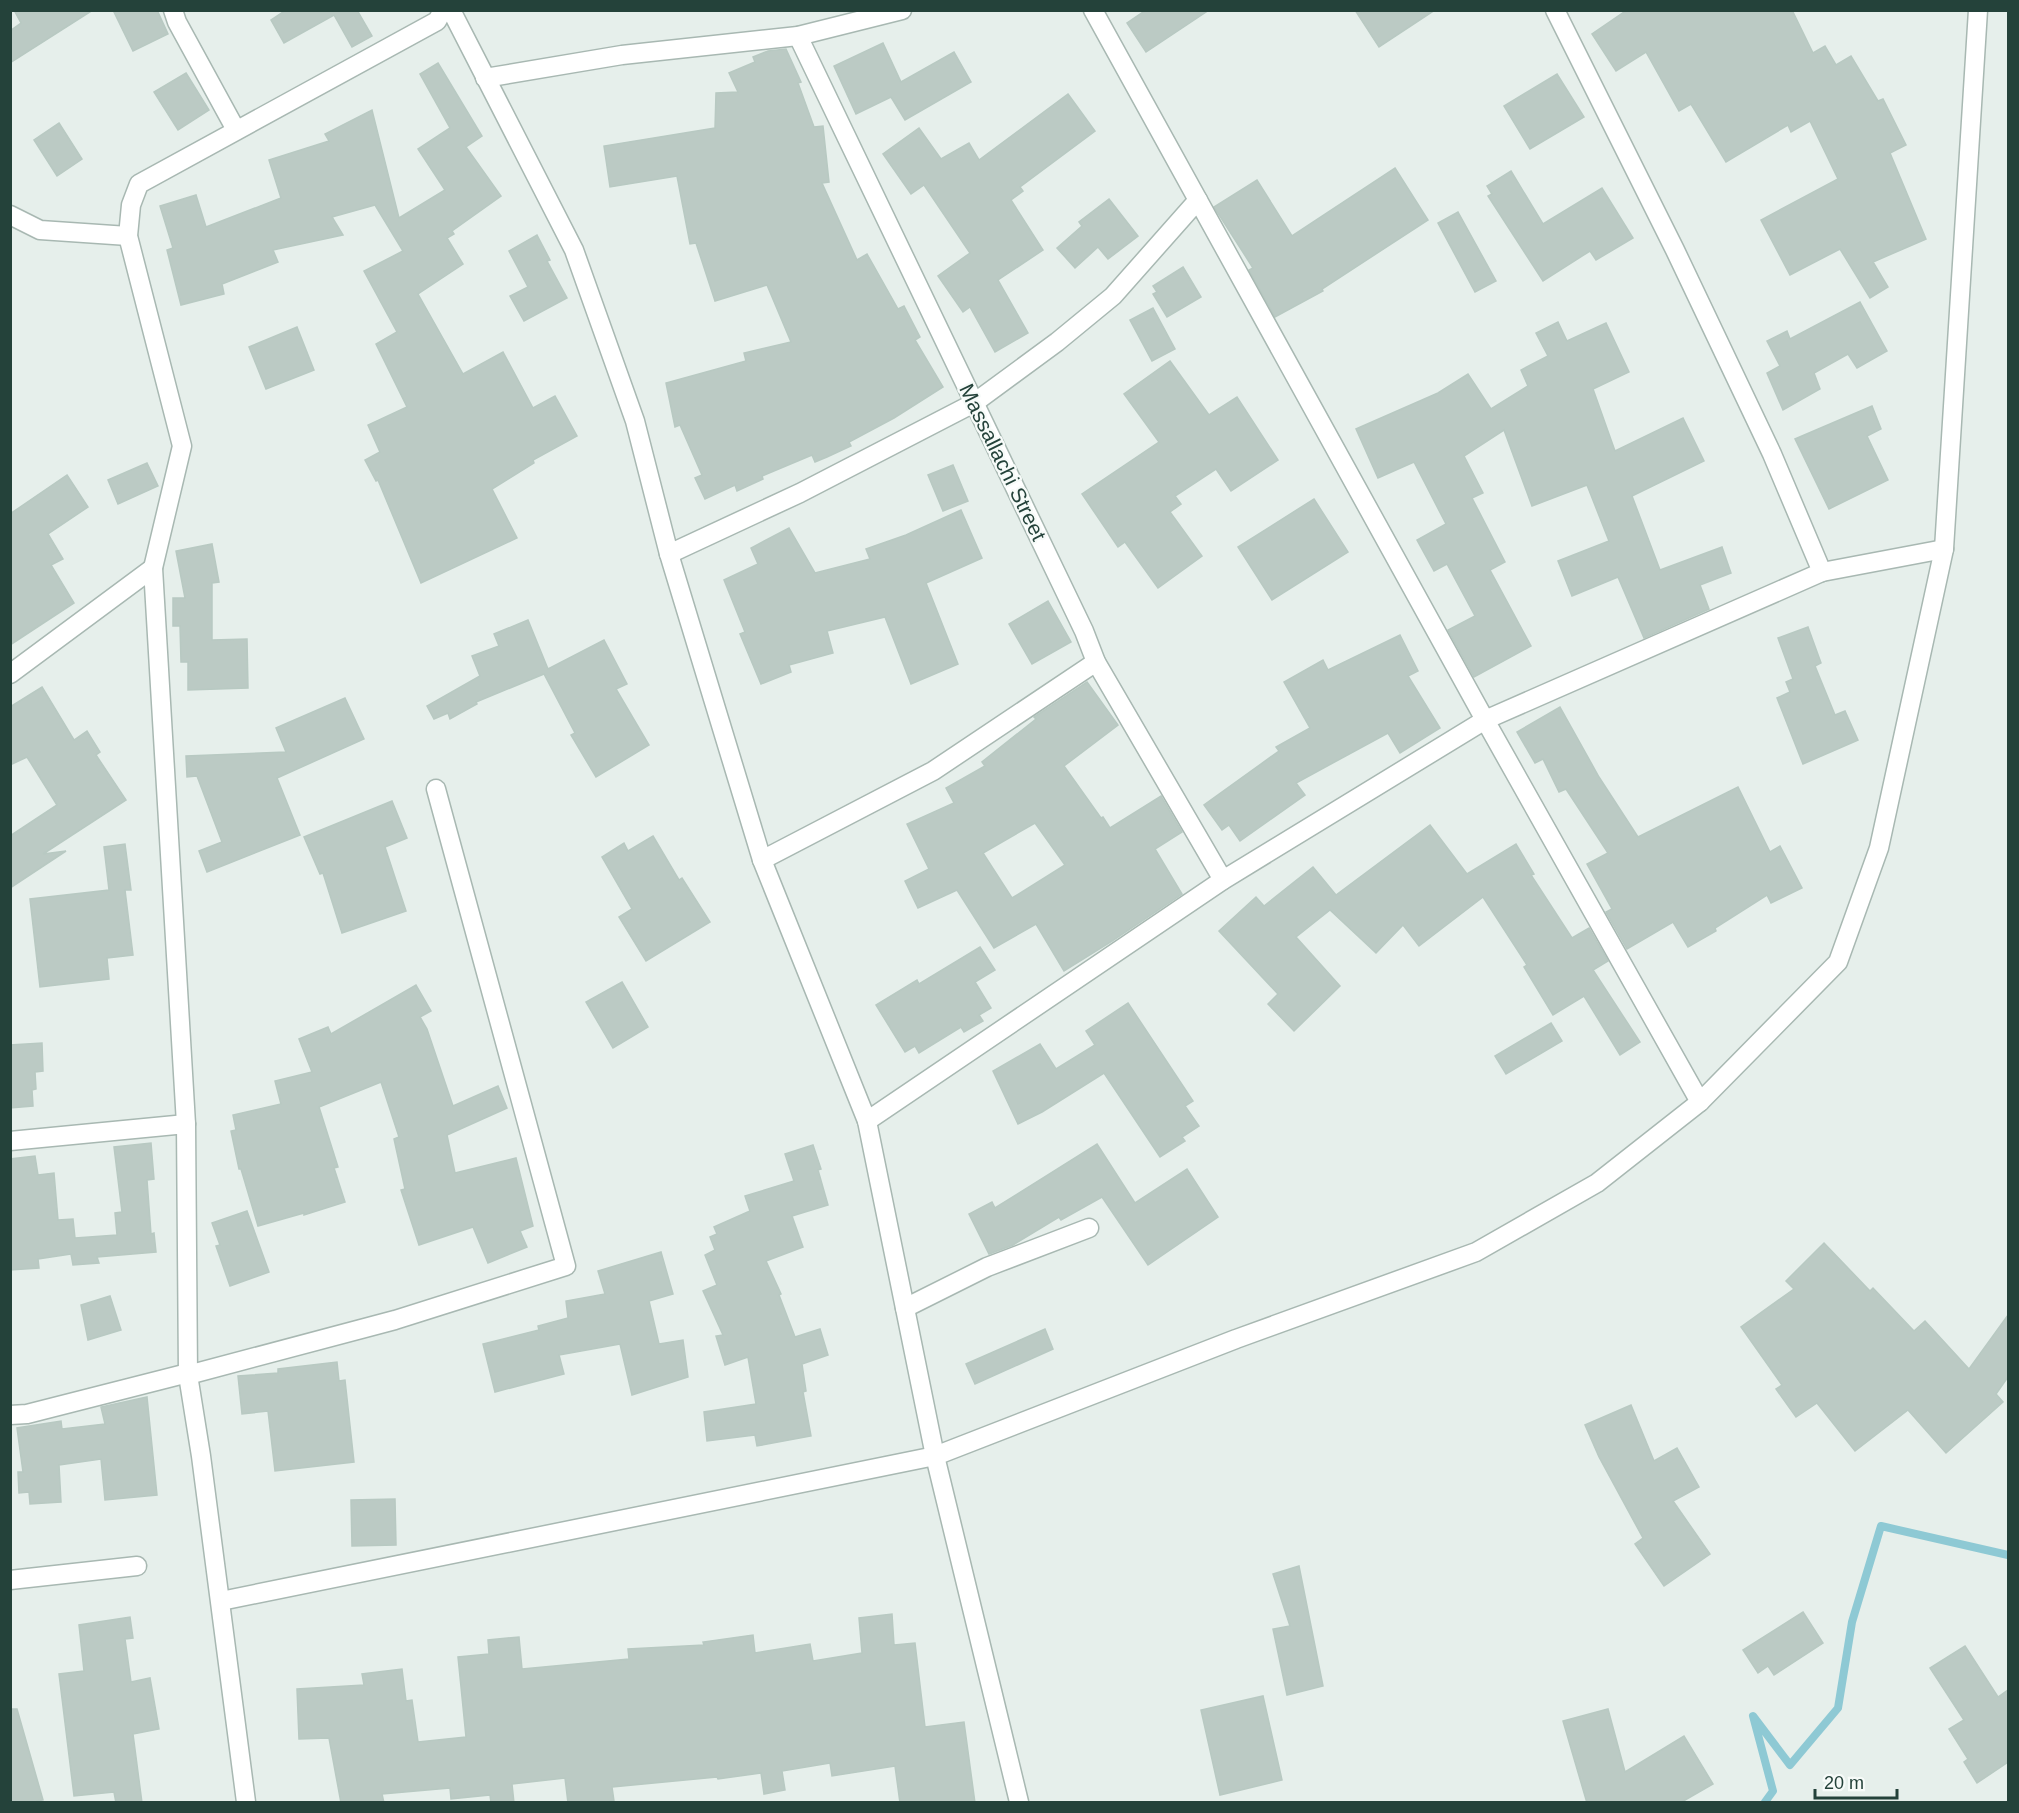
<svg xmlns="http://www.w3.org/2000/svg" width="2019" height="1813" font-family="Arial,sans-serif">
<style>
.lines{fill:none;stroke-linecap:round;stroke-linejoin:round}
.stream{stroke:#8ec9d4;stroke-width:8}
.building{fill:#bbcac4;stroke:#b8c9c2;stroke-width:1.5;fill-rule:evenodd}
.minor-casing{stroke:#a8b8b2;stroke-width:21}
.tertiary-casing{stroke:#a8b8b2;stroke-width:21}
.minor{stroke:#fff;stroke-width:18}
.tertiary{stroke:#fff;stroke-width:18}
.labels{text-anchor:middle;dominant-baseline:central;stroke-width:4.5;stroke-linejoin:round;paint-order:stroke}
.street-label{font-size:21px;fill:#24423a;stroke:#f7fbf9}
</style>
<rect width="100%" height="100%" fill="#e6efeb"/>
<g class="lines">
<!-- stream -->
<path class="stream" d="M 1765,1802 L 1773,1791 L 1753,1716 L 1790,1765 L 1838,1708 L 1852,1622 L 1881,1526 L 2008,1555"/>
</g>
<!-- building -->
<g class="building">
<path d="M 14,10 L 93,10 L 10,63 L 10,31 L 21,23 Z"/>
<path d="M 113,10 L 157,10 L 168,34 L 133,51 Z"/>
<path d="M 286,10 L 357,10 L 372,36 L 352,47 L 334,15 L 284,43 L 271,20 Z"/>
<path d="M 1146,10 L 1209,10 L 1146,52 L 1127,23 Z"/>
<path d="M 1355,10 L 1435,10 L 1379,47 Z"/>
<path d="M 1627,10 L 1792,10 L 1813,53 L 1825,46 L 1836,65 L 1851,56 L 1878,101 L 1883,99 L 1906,145 L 1890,153 L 1926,239 L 1873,262 L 1888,287 L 1870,298 L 1840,249 L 1790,275 L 1761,220 L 1838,179 L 1810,121 L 1791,132 L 1788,125 L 1726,162 L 1691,104 L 1679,111 L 1646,52 L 1616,71 L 1592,34 Z"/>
<path d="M 883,43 L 901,82 L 954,52 L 971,82 L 905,120 L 891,97 L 856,114 L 834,66 Z"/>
<path d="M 786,49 L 801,82 L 798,83 L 814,127 L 823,126 L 829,182 L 822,183 L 857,260 L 867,254 L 898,309 L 904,306 L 920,337 L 915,340 L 943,387 L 894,418 L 849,442 L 851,446 L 827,457 L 815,462 L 812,455 L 762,476 L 763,479 L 737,491 L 735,485 L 705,499 L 695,478 L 702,475 L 680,425 L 675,427 L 666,383 L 746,361 L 744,353 L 791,342 L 767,285 L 715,301 L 696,243 L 690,244 L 677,176 L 610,187 L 604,146 L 715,128 L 716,93 L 738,92 L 729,73 L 755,62 L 753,57 L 768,51 Z"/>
<path d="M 438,63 L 482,136 L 466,147 L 501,196 L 452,231 L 454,234 L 447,238 L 463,264 L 418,294 L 463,374 L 503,352 L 533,408 L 555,396 L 577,436 L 533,460 L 534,463 L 492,489 L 517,538 L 421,583 L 378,480 L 376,481 L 365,460 L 380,452 L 368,425 L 407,407 L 376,344 L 397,332 L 364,271 L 403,251 L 375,205 L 332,217 L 343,235 L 273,250 L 278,262 L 222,284 L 224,294 L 181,305 L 167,250 L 173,248 L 160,206 L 196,195 L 206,227 L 281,198 L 269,160 L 329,141 L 325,134 L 372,110 L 399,218 L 445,190 L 418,149 L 450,128 L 420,74 Z"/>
<path d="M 186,73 L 209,110 L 178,130 L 154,92 Z"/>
<path d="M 1557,74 L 1584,117 L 1530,149 L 1504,106 Z"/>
<path d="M 1068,94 L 1095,131 L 1020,187 L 1023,191 L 1011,200 L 1043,250 L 998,280 L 1028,333 L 995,352 L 970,307 L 963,312 L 938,276 L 970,253 L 924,185 L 911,194 L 883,154 L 919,128 L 941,159 L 969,143 L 979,160 Z"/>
<path d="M 59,123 L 82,159 L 57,176 L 34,140 Z"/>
<path d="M 1395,168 L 1428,220 L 1322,289 L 1323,291 L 1275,317 L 1249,270 L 1253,268 L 1214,207 L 1257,180 L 1292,236 Z"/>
<path d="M 1511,171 L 1543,224 L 1602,188 L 1633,238 L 1596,260 L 1590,251 L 1543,281 L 1488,196 L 1492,194 L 1487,186 Z"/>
<path d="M 1109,199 L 1138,236 L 1108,259 L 1098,247 L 1075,268 L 1057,248 L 1082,226 L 1079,222 Z"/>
<path d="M 1458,212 L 1496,281 L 1475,292 L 1438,223 Z"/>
<path d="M 537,235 L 550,260 L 547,261 L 567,298 L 524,321 L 510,296 L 528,287 L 509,251 Z"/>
<path d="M 1183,267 L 1201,297 L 1167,317 L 1153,294 L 1157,292 L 1153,286 Z"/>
<path d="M 1860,302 L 1887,351 L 1857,368 L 1848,354 L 1814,373 L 1820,389 L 1783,410 L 1767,373 L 1780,366 L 1767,341 L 1787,331 L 1790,339 Z"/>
<path d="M 1153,308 L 1175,349 L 1152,361 L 1130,320 Z"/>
<path d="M 1558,322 L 1567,341 L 1606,323 L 1629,372 L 1593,389 L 1615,451 L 1683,418 L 1704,461 L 1632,496 L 1660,570 L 1722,547 L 1731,573 L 1700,585 L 1709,609 L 1644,638 L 1618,577 L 1572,596 L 1558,561 L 1609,541 L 1587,485 L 1532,506 L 1504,430 L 1464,456 L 1483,493 L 1472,498 L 1505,562 L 1490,570 L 1531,646 L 1474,677 L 1448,630 L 1475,616 L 1447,564 L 1434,571 L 1417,540 L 1446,524 L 1414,462 L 1378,478 L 1356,429 L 1438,393 L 1468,374 L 1491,409 L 1528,386 L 1521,370 L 1548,356 L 1536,333 Z"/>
<path d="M 297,327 L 314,370 L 266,389 L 249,347 Z"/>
<path d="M 1170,361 L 1209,415 L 1237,397 L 1278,460 L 1231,491 L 1216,469 L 1175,496 L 1181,504 L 1170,512 L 1202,556 L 1158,588 L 1125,542 L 1118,547 L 1082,494 L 1159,442 L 1124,394 Z"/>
<path d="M 1872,406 L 1881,429 L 1867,436 L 1888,480 L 1829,509 L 1795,439 Z"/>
<path d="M 147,463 L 158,486 L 118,504 L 108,480 Z"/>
<path d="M 953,465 L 968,501 L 943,511 L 928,475 Z"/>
<path d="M 67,475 L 88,507 L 48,534 L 63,559 L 51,565 L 74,603 L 10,645 L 10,514 Z"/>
<path d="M 1314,499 L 1348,552 L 1272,600 L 1238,547 Z"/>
<path d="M 961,510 L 982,558 L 926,583 L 958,664 L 911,684 L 885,617 L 827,631 L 833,653 L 789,665 L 791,672 L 761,684 L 740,634 L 745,632 L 724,580 L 758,564 L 751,548 L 789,528 L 815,573 L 870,559 L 866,549 L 906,535 Z"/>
<path d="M 212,544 L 219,582 L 212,583 L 212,640 L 247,639 L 248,688 L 188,690 L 188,662 L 181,662 L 180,626 L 173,626 L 173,598 L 185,598 L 176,551 Z"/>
<path d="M 1048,601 L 1071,642 L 1032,664 L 1009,624 Z"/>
<path d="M 528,620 L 548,669 L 604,640 L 627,684 L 616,689 L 649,745 L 596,777 L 571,735 L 575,733 L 544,674 L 476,702 L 477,704 L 450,719 L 448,713 L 434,719 L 427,706 L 480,676 L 472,656 L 499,646 L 494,634 Z"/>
<path d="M 1808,627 L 1821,663 L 1815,666 L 1835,715 L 1845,711 L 1858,740 L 1803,764 L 1777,698 L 1790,692 L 1786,682 L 1793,679 L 1778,638 Z"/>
<path d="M 1400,635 L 1418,671 L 1408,676 L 1440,728 L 1400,753 L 1388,733 L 1296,783 L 1305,795 L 1240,841 L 1229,825 L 1222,830 L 1204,805 L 1279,751 L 1276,747 L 1310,728 L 1284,682 L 1323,660 L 1328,670 Z"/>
<path d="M 1087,682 L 1118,725 L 1064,766 L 1101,818 L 1103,817 L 1110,828 L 1161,796 L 1182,832 L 1155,849 L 1182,894 L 1112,941 L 1064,971 L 1036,924 L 994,948 L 957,890 L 918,908 L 905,881 L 929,869 L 907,824 L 954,803 L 946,788 L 985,766 L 982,762 L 1036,719 L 1034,717 ZM 1035,823 L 1065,865 L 1012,898 L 983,853 Z"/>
<path d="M 42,687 L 74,740 L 87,731 L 100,752 L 96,755 L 126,800 L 43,854 L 66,851 L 10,888 L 10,836 L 57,805 L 27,757 L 10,765 L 10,707 Z"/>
<path d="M 345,698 L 364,739 L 277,778 L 300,835 L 207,872 L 199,851 L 222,842 L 197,776 L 187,777 L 186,756 L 286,752 L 276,728 Z"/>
<path d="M 1560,707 L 1599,777 L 1638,837 L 1738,787 L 1770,852 L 1780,846 L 1802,888 L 1771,903 L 1767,895 L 1715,928 L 1716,931 L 1688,947 L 1673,922 L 1627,949 L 1606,912 L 1612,909 L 1587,864 L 1608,853 L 1566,789 L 1559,792 L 1543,759 L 1535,763 L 1517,732 Z"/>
<path d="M 392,801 L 407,838 L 385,847 L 406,911 L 342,933 L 323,873 L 320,874 L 304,837 Z"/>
<path d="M 1430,825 L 1467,874 L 1516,844 L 1534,874 L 1531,875 L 1572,938 L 1589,928 L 1608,961 L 1593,970 L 1640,1042 L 1620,1055 L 1584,996 L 1553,1015 L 1524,967 L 1527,965 L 1483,897 L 1419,946 L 1403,925 L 1376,953 L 1330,910 L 1296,937 L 1340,986 L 1294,1031 L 1268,1004 L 1278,994 L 1219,931 L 1256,897 L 1264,906 L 1313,867 L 1336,895 Z"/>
<path d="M 653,836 L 679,880 L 682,878 L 710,922 L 646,961 L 619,917 L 632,909 L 602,857 L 624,843 L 628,851 Z"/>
<path d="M 125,844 L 131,890 L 125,890 L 133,955 L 107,958 L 109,979 L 40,987 L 30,899 L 109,890 L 104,847 Z"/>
<path d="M 980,947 L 995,970 L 975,982 L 991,1008 L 979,1015 L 983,1021 L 964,1032 L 961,1027 L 919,1053 L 915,1046 L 905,1052 L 876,1005 L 917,980 L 919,984 Z"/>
<path d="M 622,982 L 648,1027 L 613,1048 L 586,1002 Z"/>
<path d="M 416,985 L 431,1011 L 420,1017 L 427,1029 L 453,1106 L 498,1086 L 507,1108 L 447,1135 L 455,1173 L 516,1158 L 533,1226 L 520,1231 L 527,1247 L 488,1263 L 473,1227 L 419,1245 L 401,1190 L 405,1189 L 394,1139 L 399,1137 L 381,1082 L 319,1107 L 338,1167 L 334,1168 L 345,1202 L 304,1215 L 304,1213 L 258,1226 L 241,1169 L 239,1169 L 231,1131 L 236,1130 L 233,1115 L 281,1104 L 275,1081 L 312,1072 L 299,1039 L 328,1027 L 331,1034 Z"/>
<path d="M 1128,1003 L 1193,1101 L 1185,1106 L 1199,1126 L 1182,1137 L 1185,1141 L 1160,1157 L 1104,1073 L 1042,1112 L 1018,1124 L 993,1071 L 1040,1044 L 1056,1069 L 1095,1045 L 1086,1031 Z"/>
<path d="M 1551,1023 L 1562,1041 L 1506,1074 L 1495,1056 Z"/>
<path d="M 42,1043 L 43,1071 L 35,1072 L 36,1089 L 32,1090 L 33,1106 L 10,1108 L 10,1045 Z"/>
<path d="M 151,1143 L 154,1179 L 147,1180 L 151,1234 L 154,1233 L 156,1252 L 97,1257 L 99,1263 L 73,1265 L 71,1254 L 38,1259 L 39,1268 L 10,1270 L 10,1159 L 35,1156 L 38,1175 L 54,1173 L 58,1220 L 73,1219 L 75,1238 L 117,1235 L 115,1213 L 122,1212 L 114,1147 Z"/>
<path d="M 1097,1144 L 1135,1203 L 1187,1169 L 1218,1217 L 1148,1265 L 1102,1197 L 1061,1220 L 1059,1217 L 1013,1245 L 989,1254 L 969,1214 L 992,1202 L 995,1208 Z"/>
<path d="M 813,1145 L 821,1169 L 818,1170 L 828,1205 L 792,1216 L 803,1247 L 766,1261 L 781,1294 L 779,1295 L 795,1337 L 820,1329 L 828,1355 L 802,1364 L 806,1391 L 803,1392 L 811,1436 L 757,1446 L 755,1435 L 707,1441 L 704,1412 L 756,1404 L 748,1357 L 725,1365 L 716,1336 L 723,1335 L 703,1291 L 717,1285 L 705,1255 L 715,1250 L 710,1237 L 717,1234 L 714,1227 L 750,1211 L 745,1196 L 794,1181 L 785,1154 Z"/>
<path d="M 247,1211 L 269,1272 L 230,1286 L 216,1246 L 220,1245 L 212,1223 Z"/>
<path d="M 1824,1243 L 1870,1291 L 1873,1288 L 1914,1331 L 1925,1321 L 1969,1369 L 2008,1315 L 2008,1377 L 1996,1394 L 2003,1402 L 1946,1453 L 1908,1410 L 1855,1451 L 1817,1403 L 1796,1417 L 1776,1389 L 1782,1385 L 1741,1327 L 1794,1289 L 1786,1281 Z"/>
<path d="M 661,1252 L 673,1294 L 649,1301 L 659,1344 L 683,1340 L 688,1377 L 632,1395 L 620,1344 L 559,1355 L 564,1374 L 495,1392 L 483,1344 L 539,1330 L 538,1326 L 568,1318 L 566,1301 L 605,1294 L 598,1271 Z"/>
<path d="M 110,1296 L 121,1330 L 88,1340 L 81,1305 Z"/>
<path d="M 1045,1329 L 1053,1349 L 975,1384 L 966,1364 Z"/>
<path d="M 337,1362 L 339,1381 L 345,1380 L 354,1462 L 275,1471 L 268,1411 L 242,1414 L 238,1376 L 278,1373 L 278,1369 Z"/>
<path d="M 147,1397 L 157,1495 L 105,1500 L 101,1459 L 59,1465 L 61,1502 L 30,1504 L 29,1492 L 19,1493 L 18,1472 L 23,1472 L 17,1428 L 61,1421 L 62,1429 L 105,1424 L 101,1407 Z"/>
<path d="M 1631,1405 L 1654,1461 L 1677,1448 L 1699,1487 L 1673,1501 L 1710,1554 L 1664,1586 L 1635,1544 L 1643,1538 L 1599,1457 L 1585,1425 Z"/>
<path d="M 395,1499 L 396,1545 L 352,1546 L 351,1500 Z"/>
<path d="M 1299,1566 L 1323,1686 L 1287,1695 L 1273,1629 L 1290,1626 L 1273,1574 Z"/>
<path d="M 1803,1612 L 1823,1643 L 1774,1675 L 1768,1666 L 1758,1673 L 1743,1650 Z"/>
<path d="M 892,1614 L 894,1645 L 915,1643 L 925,1727 L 964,1722 L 975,1803 L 900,1803 L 895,1766 L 832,1776 L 830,1763 L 782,1771 L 785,1790 L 764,1794 L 761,1773 L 718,1779 L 717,1777 L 612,1787 L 614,1801 L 598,1803 L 568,1803 L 565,1778 L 512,1784 L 514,1803 L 491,1803 L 490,1795 L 451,1799 L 450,1788 L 382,1794 L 384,1803 L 341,1803 L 329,1738 L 299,1739 L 297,1689 L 364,1685 L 362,1674 L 402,1669 L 406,1701 L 412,1700 L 418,1742 L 466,1737 L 458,1657 L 489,1654 L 488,1640 L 519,1637 L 522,1669 L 629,1659 L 628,1649 L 704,1645 L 703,1642 L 753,1635 L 755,1653 L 810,1644 L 813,1661 L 862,1653 L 859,1618 Z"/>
<path d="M 130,1617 L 133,1638 L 125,1639 L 131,1682 L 150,1678 L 159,1729 L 133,1734 L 142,1803 L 116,1803 L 114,1792 L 74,1796 L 59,1674 L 84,1671 L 79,1625 Z"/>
<path d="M 1965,1646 L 1998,1697 L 2008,1690 L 2008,1762 L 1977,1783 L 1964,1762 L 1968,1759 L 1949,1729 L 1964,1720 L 1930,1668 Z"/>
<path d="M 1263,1696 L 1282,1780 L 1220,1795 L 1201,1710 Z"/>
<path d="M 10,1709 L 17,1709 L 43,1800 L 37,1801 L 37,1803 L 10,1803 Z"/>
<path d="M 1608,1709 L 1625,1772 L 1684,1736 L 1713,1784 L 1680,1803 L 1587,1803 L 1563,1721 Z"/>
</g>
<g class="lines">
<!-- minor casing -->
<g class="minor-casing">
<g id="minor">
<path d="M 173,10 L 177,22 L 236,130"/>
<path d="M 451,10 L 574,250 L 635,421 L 669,554 L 762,860 L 867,1121 L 935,1456 L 1019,1802"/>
<path d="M 1093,10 L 1485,720 L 1700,1102"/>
<path d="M 1555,10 L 1675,250 L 1772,454 L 1822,572"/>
<path d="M 798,36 L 1084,631 L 1096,662 L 1223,880"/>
<path d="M 485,78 L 622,55 L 798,36 L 902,10"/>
<path d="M 10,215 L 40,230 L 128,236"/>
<path d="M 669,554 L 800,493 L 974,403 L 1057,342 L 1113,296 L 1198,200"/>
<path d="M 10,674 L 153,568"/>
<path d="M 762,860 L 933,771 L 1096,662"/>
<path d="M 867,1121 L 1223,880 L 1485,720 L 1822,572 L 1944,549"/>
<path d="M 10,1141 L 186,1124"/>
<path d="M 905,1308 L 987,1267 L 1089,1228"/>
<path d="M 188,1375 L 395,1320 L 566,1266 L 436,789"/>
<path d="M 10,1415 L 27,1414 L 188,1373"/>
<path d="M 10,1580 L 137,1566"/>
<path d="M 221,1601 L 935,1456 L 1236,1339 L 1476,1252 L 1597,1183 L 1700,1102 L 1838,962 L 1879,848 L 1944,549 L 1978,10"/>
</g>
</g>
<!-- tertiary casing -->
<g class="tertiary-casing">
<path id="tertiary" d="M 246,1802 L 201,1456 L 188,1375 L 186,1124 L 153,568 L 182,446 L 128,236 L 131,205 L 139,184 L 437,21 L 443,10"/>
</g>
<!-- minor -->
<use href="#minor" class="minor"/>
<!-- tertiary -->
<use href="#tertiary" class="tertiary"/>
</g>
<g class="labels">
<!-- street labels -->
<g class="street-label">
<text transform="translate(1003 462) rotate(64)">Massallachi Street</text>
</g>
</g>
<!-- border -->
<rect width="2019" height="1813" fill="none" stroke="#24423a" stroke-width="24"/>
<!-- scale -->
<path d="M1815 1789v9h82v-9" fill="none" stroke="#24423a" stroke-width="3"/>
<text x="1824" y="1789" font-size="18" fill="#24423a" stroke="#f7fbf9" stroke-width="4.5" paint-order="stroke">20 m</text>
</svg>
